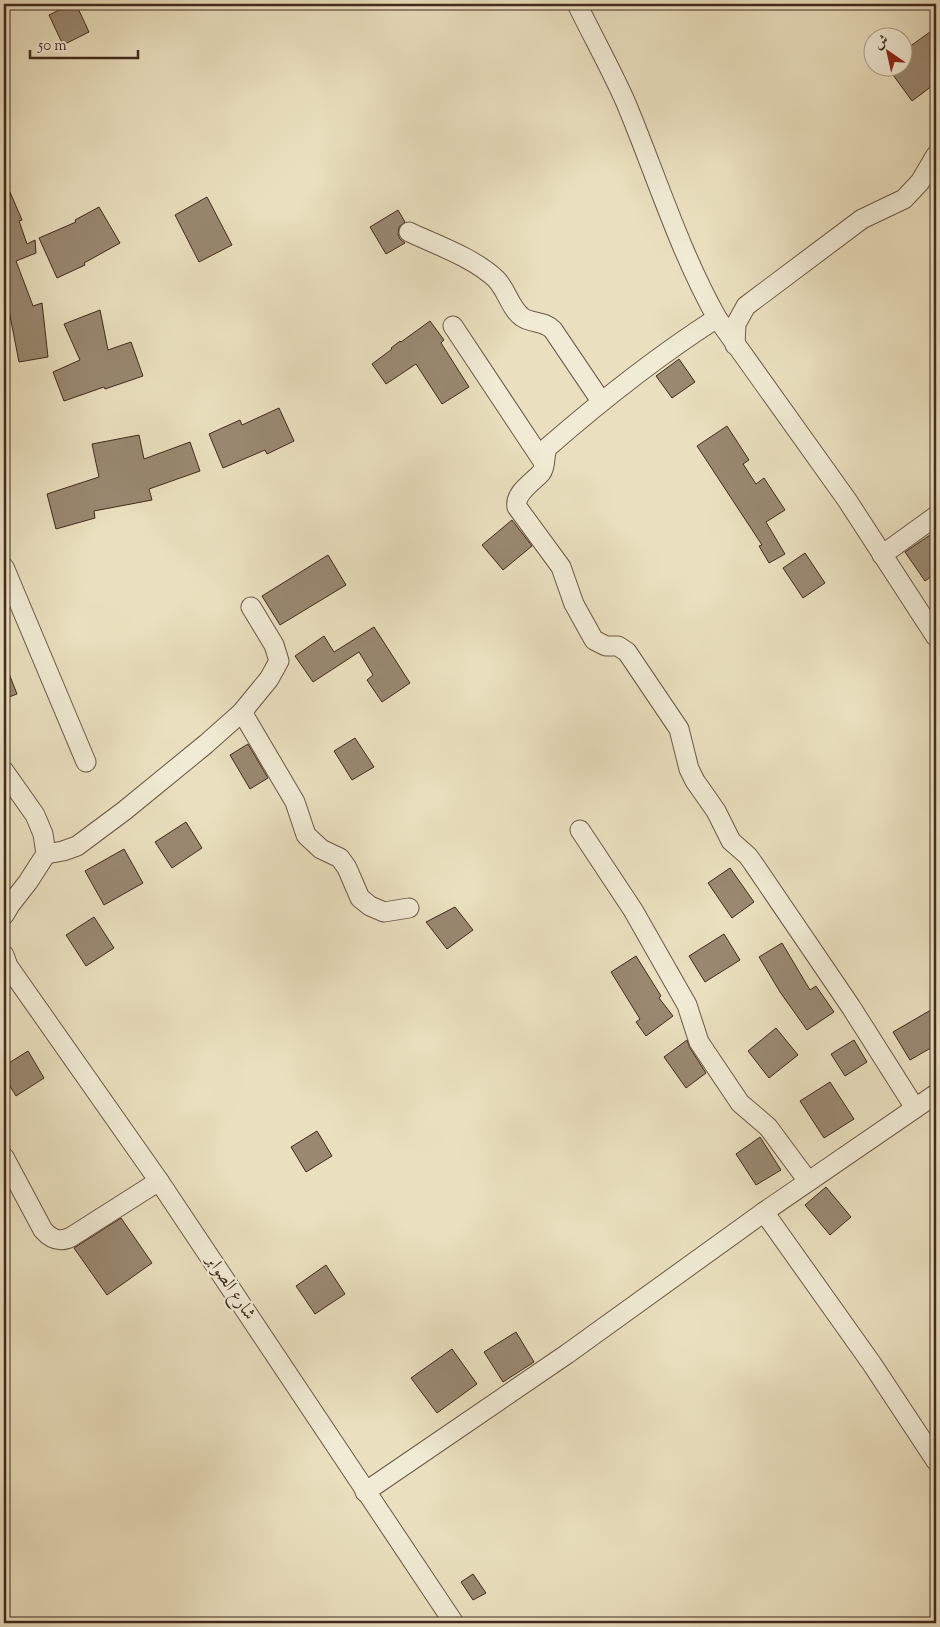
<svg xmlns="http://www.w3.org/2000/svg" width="940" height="1627" font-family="'Sorts Mill Goudy',Amiri,serif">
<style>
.building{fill:#998971;stroke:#412a1d}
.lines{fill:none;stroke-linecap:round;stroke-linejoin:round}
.minor-casing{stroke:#6b5846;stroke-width:21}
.minor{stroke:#f1ebd5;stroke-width:19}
.labels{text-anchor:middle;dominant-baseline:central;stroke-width:4.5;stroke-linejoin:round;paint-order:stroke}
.street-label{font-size:18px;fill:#412a1d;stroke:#f1ebd5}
</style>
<rect width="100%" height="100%" fill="#eae0bf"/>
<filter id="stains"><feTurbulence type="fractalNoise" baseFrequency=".004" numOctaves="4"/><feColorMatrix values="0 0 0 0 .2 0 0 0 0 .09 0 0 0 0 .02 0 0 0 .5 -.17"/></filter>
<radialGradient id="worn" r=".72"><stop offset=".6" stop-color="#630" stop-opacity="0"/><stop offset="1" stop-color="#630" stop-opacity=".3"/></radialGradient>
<!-- building -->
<g class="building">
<path d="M 71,4 L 76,4 L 89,32 L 63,45 L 49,15 Z"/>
<path d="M 930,32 L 936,40 L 936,83 L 912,101 L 888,68 L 902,68 L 902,52 Z"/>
<path d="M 4,178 L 22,220 L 19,221 L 27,244 L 35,240 L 36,253 L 16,261 L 33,306 L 42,303 L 48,357 L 19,362 L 6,295 L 4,296 Z"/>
<path d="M 207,197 L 232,245 L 199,262 L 175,215 Z"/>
<path d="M 99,207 L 120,243 L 84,263 L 85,265 L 57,278 L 39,238 L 76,222 L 75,220 Z"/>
<path d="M 398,210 L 405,222 L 399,227 L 398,234 L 400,239 L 405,243 L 386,254 L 370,227 Z"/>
<path d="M 100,310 L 108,350 L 131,342 L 143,376 L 105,389 L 104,387 L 64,401 L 53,372 L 80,360 L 64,324 Z"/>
<path d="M 430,321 L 444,340 L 441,343 L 469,387 L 442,404 L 416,364 L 386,384 L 372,364 L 392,349 L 391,348 L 400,341 L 401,342 Z"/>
<path d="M 679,359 L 695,382 L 672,398 L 656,376 Z"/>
<path d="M 279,408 L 294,441 L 267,454 L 265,450 L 223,468 L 209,434 L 240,420 L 242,425 Z"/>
<path d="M 727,426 L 749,460 L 743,464 L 756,484 L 764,478 L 785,510 L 766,522 L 785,554 L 769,563 L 759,546 L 762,545 L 697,446 Z"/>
<path d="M 139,435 L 144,459 L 190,442 L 200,471 L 149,489 L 152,500 L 94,511 L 95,518 L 56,529 L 47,494 L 99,477 L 92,444 Z"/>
<path d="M 512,520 L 532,546 L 503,570 L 482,545 Z"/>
<path d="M 936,531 L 936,573 L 925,581 L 905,552 Z"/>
<path d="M 805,553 L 825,583 L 803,598 L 783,568 Z"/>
<path d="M 328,555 L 346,585 L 280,625 L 262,596 Z"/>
<path d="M 374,627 L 410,683 L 382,702 L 367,680 L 373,675 L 359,652 L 313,682 L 295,656 L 324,636 L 334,652 Z"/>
<path d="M 4,661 L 17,694 L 4,699 Z"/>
<path d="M 355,738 L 374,767 L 352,780 L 334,751 Z"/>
<path d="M 248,744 L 268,778 L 250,789 L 230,755 Z"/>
<path d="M 186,822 L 202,848 L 172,868 L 155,842 Z"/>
<path d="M 124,849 L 143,883 L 104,905 L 85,871 Z"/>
<path d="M 730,868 L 754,902 L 732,918 L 708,883 Z"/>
<path d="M 455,907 L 473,930 L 447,949 L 426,922 Z"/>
<path d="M 94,917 L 114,948 L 86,966 L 66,935 Z"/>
<path d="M 724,934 L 740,960 L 705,982 L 689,956 Z"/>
<path d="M 782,943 L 810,990 L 816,986 L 834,1012 L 807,1030 L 780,992 L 759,957 Z"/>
<path d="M 636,956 L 661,996 L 659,998 L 673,1016 L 646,1036 L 636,1022 L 640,1019 L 611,972 Z"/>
<path d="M 936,1007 L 936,1045 L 910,1060 L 893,1032 Z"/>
<path d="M 776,1028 L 798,1055 L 769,1078 L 748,1051 Z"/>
<path d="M 687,1040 L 690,1048 L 706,1073 L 686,1088 L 664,1057 Z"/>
<path d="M 854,1040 L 867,1062 L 845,1076 L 831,1054 Z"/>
<path d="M 28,1051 L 44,1078 L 16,1096 L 4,1076 L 4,1066 Z"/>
<path d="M 830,1082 L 854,1119 L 824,1138 L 800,1101 Z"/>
<path d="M 317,1131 L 332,1156 L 306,1172 L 291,1147 Z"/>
<path d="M 760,1137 L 781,1170 L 756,1185 L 736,1154 Z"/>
<path d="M 826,1187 L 851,1217 L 830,1235 L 805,1205 Z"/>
<path d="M 121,1218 L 152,1263 L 107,1295 L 74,1248 Z"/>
<path d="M 326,1265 L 345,1294 L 315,1314 L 296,1286 Z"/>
<path d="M 516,1332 L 534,1362 L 503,1382 L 484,1352 Z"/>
<path d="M 452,1349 L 477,1384 L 437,1413 L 411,1378 Z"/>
<path d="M 473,1574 L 486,1593 L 473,1600 L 461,1582 Z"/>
</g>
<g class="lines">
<!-- minor casing -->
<g class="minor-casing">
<g id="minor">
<path d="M 577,4 C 593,37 611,69 626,103 C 656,175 679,250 717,318 L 847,500 L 936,637"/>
<path d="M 409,232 C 437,245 474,258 496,279 C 507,290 510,308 522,317 C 532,324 543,320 553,330 L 601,401"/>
<path d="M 717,318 C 656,357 602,400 548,447 C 543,455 547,465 541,473 C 533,482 514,493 517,507 L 561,567 L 574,604 L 594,640 L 606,646 L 618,646 L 627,652 L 679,729 L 689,769 L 695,781 L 716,811 L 731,841 L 748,856 L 753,863 L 851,1007 L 915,1108"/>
<path d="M 453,326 L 544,463"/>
<path d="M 735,345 L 736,324 L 746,306 L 862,219 L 904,199 L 920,182 L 936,155"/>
<path d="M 882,555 L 936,516"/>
<path d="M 4,567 L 86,762"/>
<path d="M 242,712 L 295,802 L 306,835 L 321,849 L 340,858 L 347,868 L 360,898 L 370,906 L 384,912 L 409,908"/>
<path d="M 4,771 L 35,815 L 43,834 L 46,854 L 28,882 L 10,905 L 4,915"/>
<path d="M 580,830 L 633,910 L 687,1005 L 699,1042 L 740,1103 L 768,1127 L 808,1181"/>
<path d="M 46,854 L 63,851 L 77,846 L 124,811 L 206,744 L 242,712 L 269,679 L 279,661 L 274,645 L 251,607"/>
<path d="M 4,955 L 8,966 L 159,1181 L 454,1623"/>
<path d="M 4,1157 L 43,1230 C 51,1239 59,1243 71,1237 L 159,1181"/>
<path d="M 764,1212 L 872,1364 L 936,1461"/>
<path d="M 365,1492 L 567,1354 L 764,1212 L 936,1094"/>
</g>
</g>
<!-- minor -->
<use href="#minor" class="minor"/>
</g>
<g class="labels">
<!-- street labels -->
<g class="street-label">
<text transform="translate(230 1288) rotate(56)">شارع الصوابر</text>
</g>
</g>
<!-- margin -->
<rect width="940" height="1627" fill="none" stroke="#eae0bf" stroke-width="20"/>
<rect x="5" y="5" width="930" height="1617" fill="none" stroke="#412a1d" stroke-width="2.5"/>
<rect x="10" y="10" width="920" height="1607" fill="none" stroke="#412a1d"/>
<!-- north arrow -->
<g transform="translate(888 52) rotate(326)"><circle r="24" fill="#f1ebd5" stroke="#ab9e8b"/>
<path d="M0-4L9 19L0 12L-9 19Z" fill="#8f2418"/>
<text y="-8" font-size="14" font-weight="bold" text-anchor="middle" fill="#412a1d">ش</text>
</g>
<!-- scale -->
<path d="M30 50v8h108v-8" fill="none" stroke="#412a1d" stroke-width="2.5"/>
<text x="38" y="50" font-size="15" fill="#412a1d" stroke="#f1ebd5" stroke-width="4" paint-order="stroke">50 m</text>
<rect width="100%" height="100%" filter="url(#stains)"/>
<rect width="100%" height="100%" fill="url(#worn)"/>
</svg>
